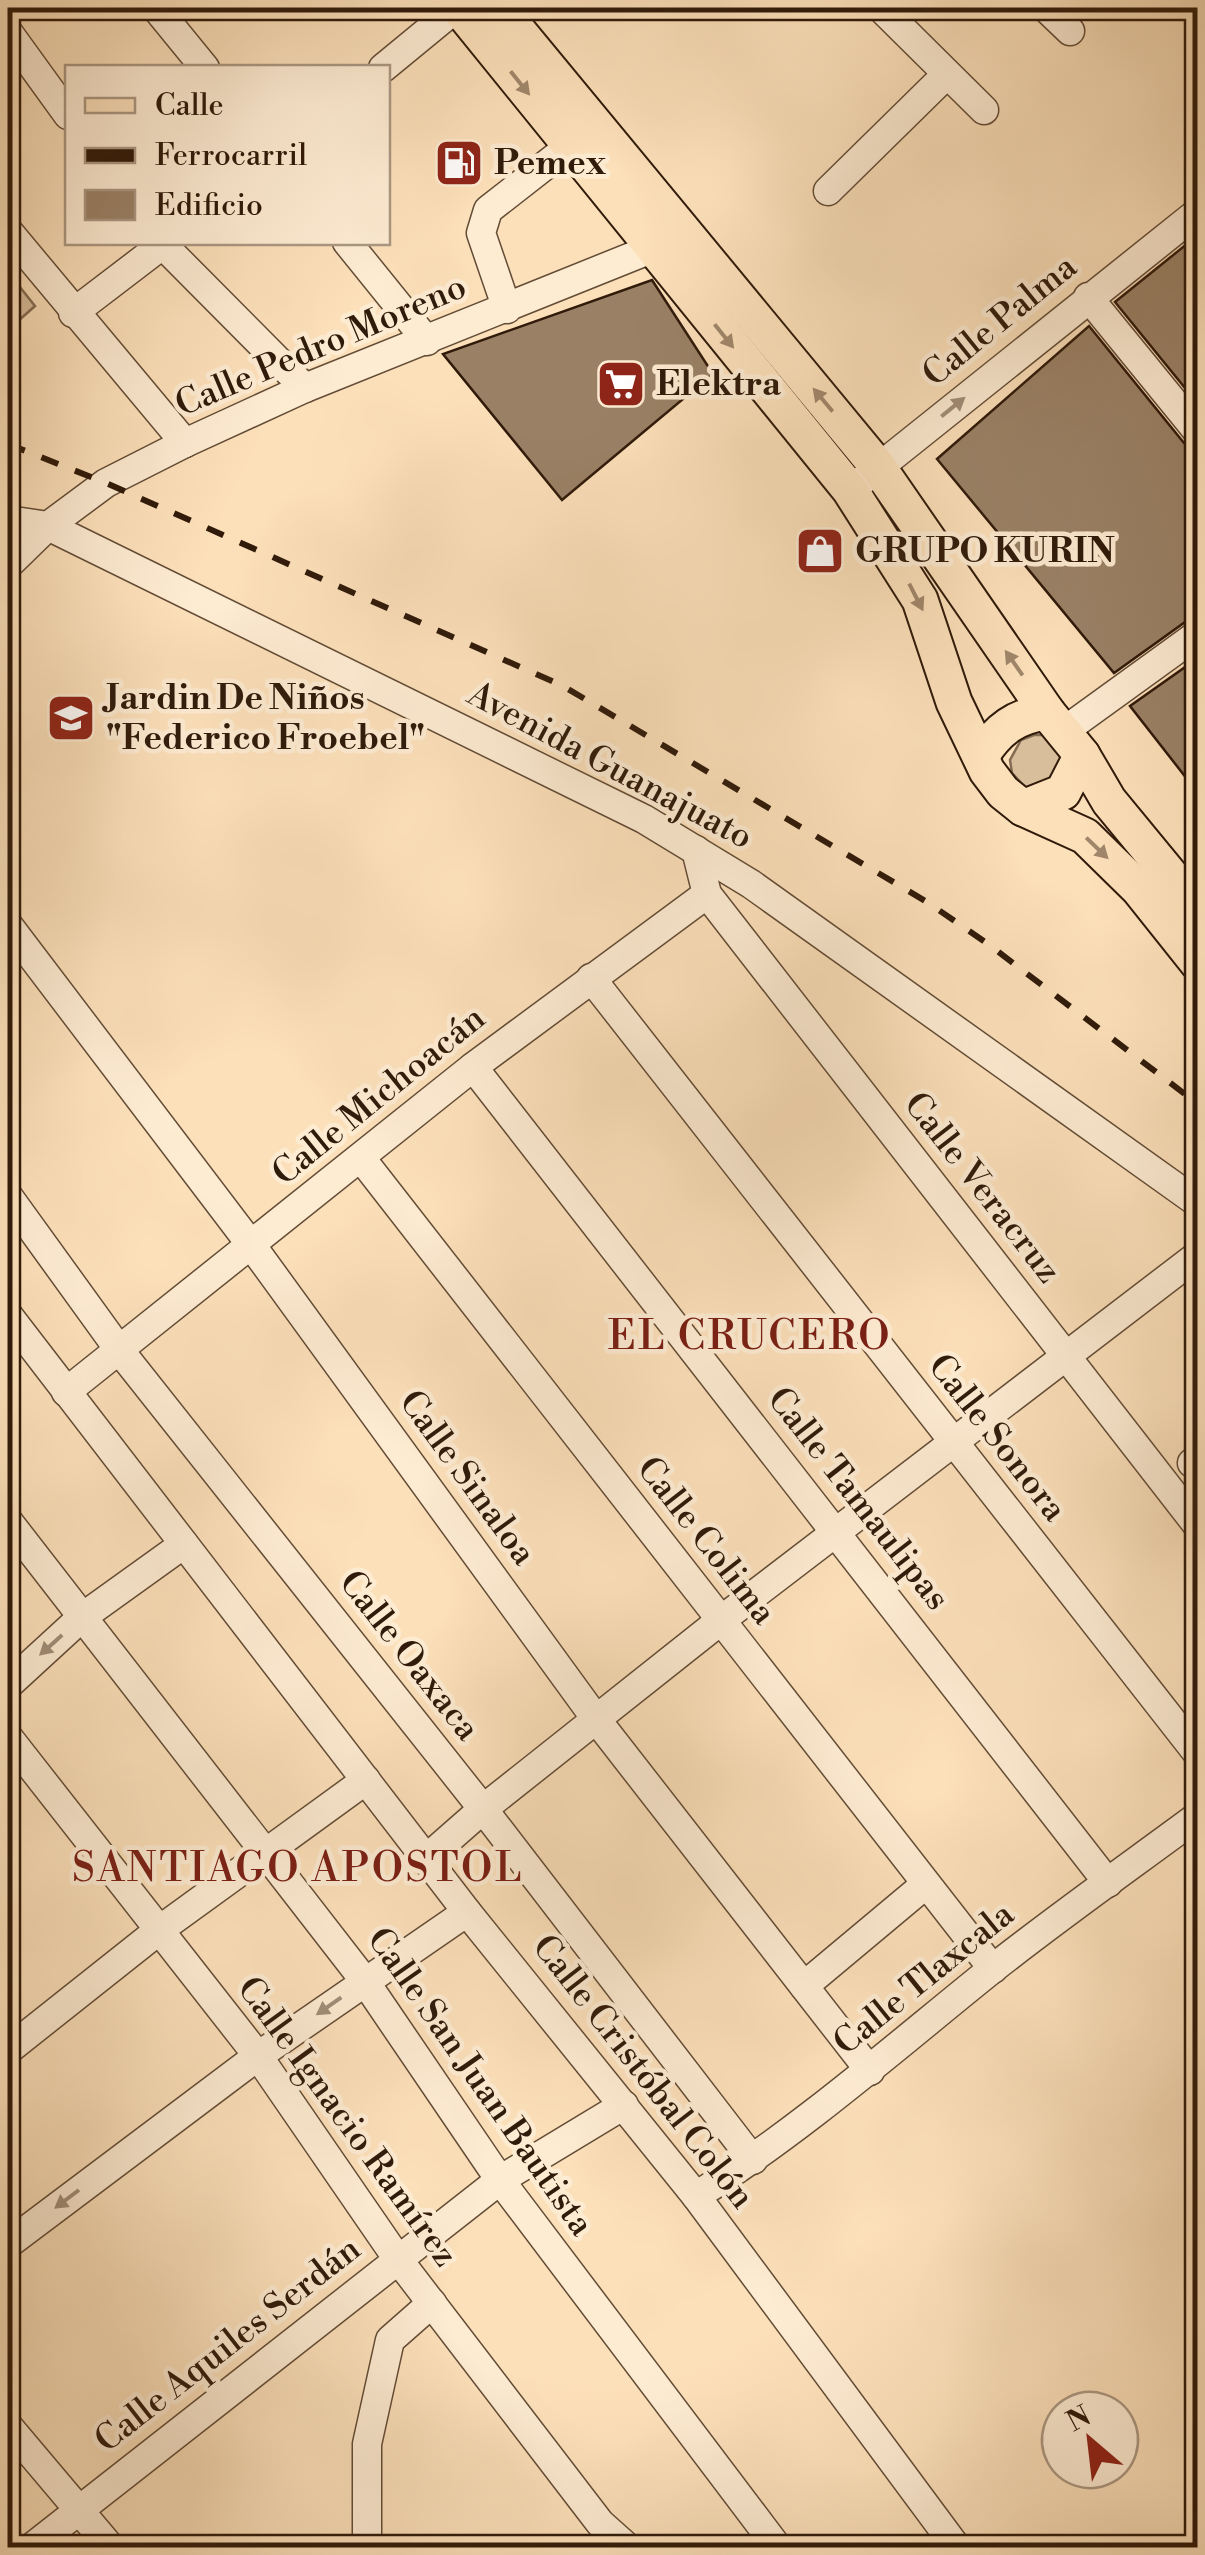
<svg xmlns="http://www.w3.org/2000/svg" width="1205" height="2555" font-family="'Libre Bodoni',serif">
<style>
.green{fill:#d9be9c;stroke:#846c53;stroke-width:2.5}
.building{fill:#9a8166;stroke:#301a0a;stroke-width:2.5}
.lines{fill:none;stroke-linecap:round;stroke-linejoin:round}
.minor-casing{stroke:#634c36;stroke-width:31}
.major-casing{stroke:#301a0a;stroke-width:39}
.minor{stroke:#fdebd2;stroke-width:28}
.major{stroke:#fce0ba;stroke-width:35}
.rail{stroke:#301a0a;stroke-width:6;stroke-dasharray:18 18;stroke-linecap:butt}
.oneway{fill:#a0876b}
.oneway2{fill:#a18d78}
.labels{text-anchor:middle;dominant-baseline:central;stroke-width:9;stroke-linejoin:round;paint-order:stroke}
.poi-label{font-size:35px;font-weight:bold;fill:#301a0a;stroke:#fdebd2;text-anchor:start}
.street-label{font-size:35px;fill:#301a0a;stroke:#fdebd2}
.quarter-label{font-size:40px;letter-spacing:2.5px;fill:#7a1f14;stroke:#fdebd2}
</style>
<rect width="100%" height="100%" fill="#fce0ba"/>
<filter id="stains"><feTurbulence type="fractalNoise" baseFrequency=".002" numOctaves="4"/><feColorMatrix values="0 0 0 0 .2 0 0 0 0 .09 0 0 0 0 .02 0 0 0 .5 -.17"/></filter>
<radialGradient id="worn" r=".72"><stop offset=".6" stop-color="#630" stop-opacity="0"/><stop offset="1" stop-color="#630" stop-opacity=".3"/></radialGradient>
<!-- green -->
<g class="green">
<path d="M 8,272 L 35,306 L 8,330 Z"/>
<path d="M 1034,735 L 1044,735 L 1064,749 L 1065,779 L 1028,790 L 1012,773 L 1010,760 L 1021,740 Z"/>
</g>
<!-- building -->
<g class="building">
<path d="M 1198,235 L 1198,404 L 1115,302 Z"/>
<path d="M 652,280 L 713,374 L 562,500 L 443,354 Z"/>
<path d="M 1089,326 L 1184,443 L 1198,449 L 1198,617 L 1188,620 L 1114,673 L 937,459 Z"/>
<path d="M 1198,658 L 1198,793 L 1130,706 Z"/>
</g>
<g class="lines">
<!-- minor casing -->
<g class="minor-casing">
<g id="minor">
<path d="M 156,8 L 205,68"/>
<path d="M 881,8 L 984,110"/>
<path d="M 1046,8 L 1070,31"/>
<path d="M 8,32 L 68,115"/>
<path d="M 383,68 L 456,8"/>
<path d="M 828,191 L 946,75"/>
<path d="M 8,231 L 185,443"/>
<path d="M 160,242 L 305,388"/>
<path d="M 347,242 L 427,341"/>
<path d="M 1088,297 L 1198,432"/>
<path d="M 507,309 L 481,233 L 488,210 L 570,146"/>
<path d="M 73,313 L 166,242"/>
<path d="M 863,480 L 1198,212"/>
<path d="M 8,520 L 48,526 L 644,819 L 751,884 L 1198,1203"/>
<path d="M 8,565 L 48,526 L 106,483 L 185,443 L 305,388 L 671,241"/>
<path d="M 1064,731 L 1198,634"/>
<path d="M 696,850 L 707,894 L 1198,1526"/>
<path d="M 8,925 L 252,1246 L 596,1719 L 870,2071"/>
<path d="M 591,978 L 1198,1754"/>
<path d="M 473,1067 L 1108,1883"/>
<path d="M 361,1158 L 993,1969"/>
<path d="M 8,1196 L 120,1351 L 483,1809 L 753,2160"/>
<path d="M 8,1315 L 467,1912 L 696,2196 L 957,2548"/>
<path d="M 66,1392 L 473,1067 L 707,894"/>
<path d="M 1192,1463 L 1198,1458"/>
<path d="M 8,1521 L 364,1980 L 500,2180 L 778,2548"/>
<path d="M 8,1685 L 81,1618 L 184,1544"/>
<path d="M 8,1737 L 258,2056 L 397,2258 L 600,2523 L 628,2548"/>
<path d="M 426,1859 L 483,1809 L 720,1621 L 1198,1255"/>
<path d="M 804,1986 L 926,1884"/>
<path d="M 8,2050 L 158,1931 L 366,1780"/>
<path d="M 696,2196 C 801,2130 894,2048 991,1970 C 1058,1917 1129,1867 1198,1816"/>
<path d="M 8,2244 L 258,2056 L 467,1912"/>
<path d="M 8,2426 L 111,2548"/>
<path d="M 31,2548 L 500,2180 L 624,2105"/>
<path d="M 367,2548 L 367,2444 L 390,2340 L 432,2303"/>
</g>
</g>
<!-- major casing -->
<g class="major-casing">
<g id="major">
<path d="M 459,8 L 850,490 L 920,600 L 954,702 L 987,771 L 1003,792 L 1023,808 L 1085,836 L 1139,889 L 1198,963"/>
<path d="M 499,8 L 878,467 L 1047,712 L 1082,755 L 1109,801 L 1198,909"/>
<path d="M 981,756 C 998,729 1016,716 1047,712"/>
<path d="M 1023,808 L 1063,792 L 1082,755"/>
</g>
</g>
<!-- minor -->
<use href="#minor" class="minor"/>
<!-- major -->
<use href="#major" class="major"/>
<!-- rail -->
<path class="rail" d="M 8,444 L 106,483 L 563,686 L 927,902 L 988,944 L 1198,1104"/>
</g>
<!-- one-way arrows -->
<defs><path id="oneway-solid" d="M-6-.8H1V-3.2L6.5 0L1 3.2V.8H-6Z" transform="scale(2.5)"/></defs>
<g class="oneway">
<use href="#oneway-solid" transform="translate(520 83) rotate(51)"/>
<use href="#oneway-solid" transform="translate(724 336) rotate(51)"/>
<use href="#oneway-solid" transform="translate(823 400) rotate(-130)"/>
<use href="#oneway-solid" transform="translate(916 597) rotate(63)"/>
<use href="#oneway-solid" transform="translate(1014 663) rotate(-125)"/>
<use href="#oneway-solid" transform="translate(1097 848) rotate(44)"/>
</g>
<g class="oneway2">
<use href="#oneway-solid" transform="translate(953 407) rotate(-39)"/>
<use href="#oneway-solid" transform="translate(51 1645) rotate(138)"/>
<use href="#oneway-solid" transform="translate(329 2006) rotate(145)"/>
<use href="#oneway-solid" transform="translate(67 2199) rotate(143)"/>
</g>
<!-- icons -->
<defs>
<g id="fuel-square" transform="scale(2.5)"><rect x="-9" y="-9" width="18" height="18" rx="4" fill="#8f2418" stroke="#fdebd2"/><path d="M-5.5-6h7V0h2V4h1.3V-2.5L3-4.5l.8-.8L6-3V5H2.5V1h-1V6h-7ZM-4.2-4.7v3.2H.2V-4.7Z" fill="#fff"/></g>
<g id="supermarket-square" transform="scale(2.5)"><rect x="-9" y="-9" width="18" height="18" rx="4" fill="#8f2418" stroke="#fdebd2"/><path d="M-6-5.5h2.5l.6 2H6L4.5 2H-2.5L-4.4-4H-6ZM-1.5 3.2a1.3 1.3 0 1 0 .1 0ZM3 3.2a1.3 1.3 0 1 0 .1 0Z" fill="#fff"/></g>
<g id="shop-square" transform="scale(2.5)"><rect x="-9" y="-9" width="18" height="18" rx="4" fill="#8f2418" stroke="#fdebd2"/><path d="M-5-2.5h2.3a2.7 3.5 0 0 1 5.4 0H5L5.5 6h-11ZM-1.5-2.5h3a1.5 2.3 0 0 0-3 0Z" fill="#fff"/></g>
<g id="school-square" transform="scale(2.5)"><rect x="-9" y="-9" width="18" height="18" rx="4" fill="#8f2418" stroke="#fdebd2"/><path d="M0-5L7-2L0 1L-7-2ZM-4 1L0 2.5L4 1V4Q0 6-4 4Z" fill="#fff"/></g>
</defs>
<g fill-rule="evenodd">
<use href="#fuel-square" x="459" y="163"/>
<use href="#supermarket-square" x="621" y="384"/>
<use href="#shop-square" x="820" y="551"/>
<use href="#school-square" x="71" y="718"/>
</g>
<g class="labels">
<!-- poi labels -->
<g class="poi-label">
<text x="494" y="163">Pemex</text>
<text x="656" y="384">Elektra</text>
<text x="855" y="551">GRUPO KURIN</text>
<text x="106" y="698">Jardin De Niños<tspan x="106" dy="40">"Federico Froebel"</tspan></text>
</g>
<!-- street labels -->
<g class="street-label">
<text transform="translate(1000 321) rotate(-39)">Calle Palma</text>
<text transform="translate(321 346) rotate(-23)">Calle Pedro Moreno</text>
<text transform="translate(610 766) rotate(28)">Avenida Guanajuato</text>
<text transform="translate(379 1096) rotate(-39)">Calle Michoacán</text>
<text transform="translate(982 1188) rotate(52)">Calle Veracruz</text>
<text transform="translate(997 1438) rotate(52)">Calle Sonora</text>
<text transform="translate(467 1478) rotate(54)">Calle Sinaloa</text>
<text transform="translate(858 1499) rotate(52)">Calle Tamaulipas</text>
<text transform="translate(706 1541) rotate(52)">Calle Colima</text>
<text transform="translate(409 1656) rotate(52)">Calle Oaxaca</text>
<text transform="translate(924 1979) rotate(-39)">Calle Tlaxcala</text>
<text transform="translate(643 2072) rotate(52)">Calle Cristóbal Colón</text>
<text transform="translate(480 2082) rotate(55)">Calle San Juan Bautista</text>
<text transform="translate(347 2122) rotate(54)">Calle Ignacio Ramírez</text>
<text transform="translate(228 2345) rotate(-38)">Calle Aquiles Serdán</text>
</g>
<!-- quarter labels -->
<g class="quarter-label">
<text x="750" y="1337">EL CRUCERO</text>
<text x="298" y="1869">SANTIAGO APOSTOL</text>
</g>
</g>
<!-- margin -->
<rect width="1205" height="2555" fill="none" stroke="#fce0ba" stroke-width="40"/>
<rect x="10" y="10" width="1185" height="2535" fill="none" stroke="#301a0a" stroke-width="5"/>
<rect x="20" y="20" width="1165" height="2515" fill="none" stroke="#301a0a" stroke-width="2.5"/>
<!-- legend -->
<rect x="65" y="65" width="325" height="180" fill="#fdebd2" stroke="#ab9782" stroke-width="2.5"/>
<rect x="85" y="98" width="50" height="15" fill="#fce0ba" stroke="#ab9782" stroke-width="2.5"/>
<text x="155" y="115" font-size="30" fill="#301a0a">Calle</text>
<rect x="85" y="148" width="50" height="15" fill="#301a0a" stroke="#ab9782" stroke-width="2.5"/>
<text x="155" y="165" font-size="30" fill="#301a0a">Ferrocarril</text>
<rect x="85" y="190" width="50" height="30" fill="#9a8166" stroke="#ab9782" stroke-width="2.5"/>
<text x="155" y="215" font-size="30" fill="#301a0a">Edificio</text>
<!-- north arrow -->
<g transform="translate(1090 2440) rotate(332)"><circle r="48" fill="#fdebd2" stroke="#ab9782" stroke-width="2.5"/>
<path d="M0-8L18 38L0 25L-18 38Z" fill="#8f2418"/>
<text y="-15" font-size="28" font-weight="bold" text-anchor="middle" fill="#301a0a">N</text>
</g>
<rect width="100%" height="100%" filter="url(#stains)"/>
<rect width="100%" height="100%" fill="url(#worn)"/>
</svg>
